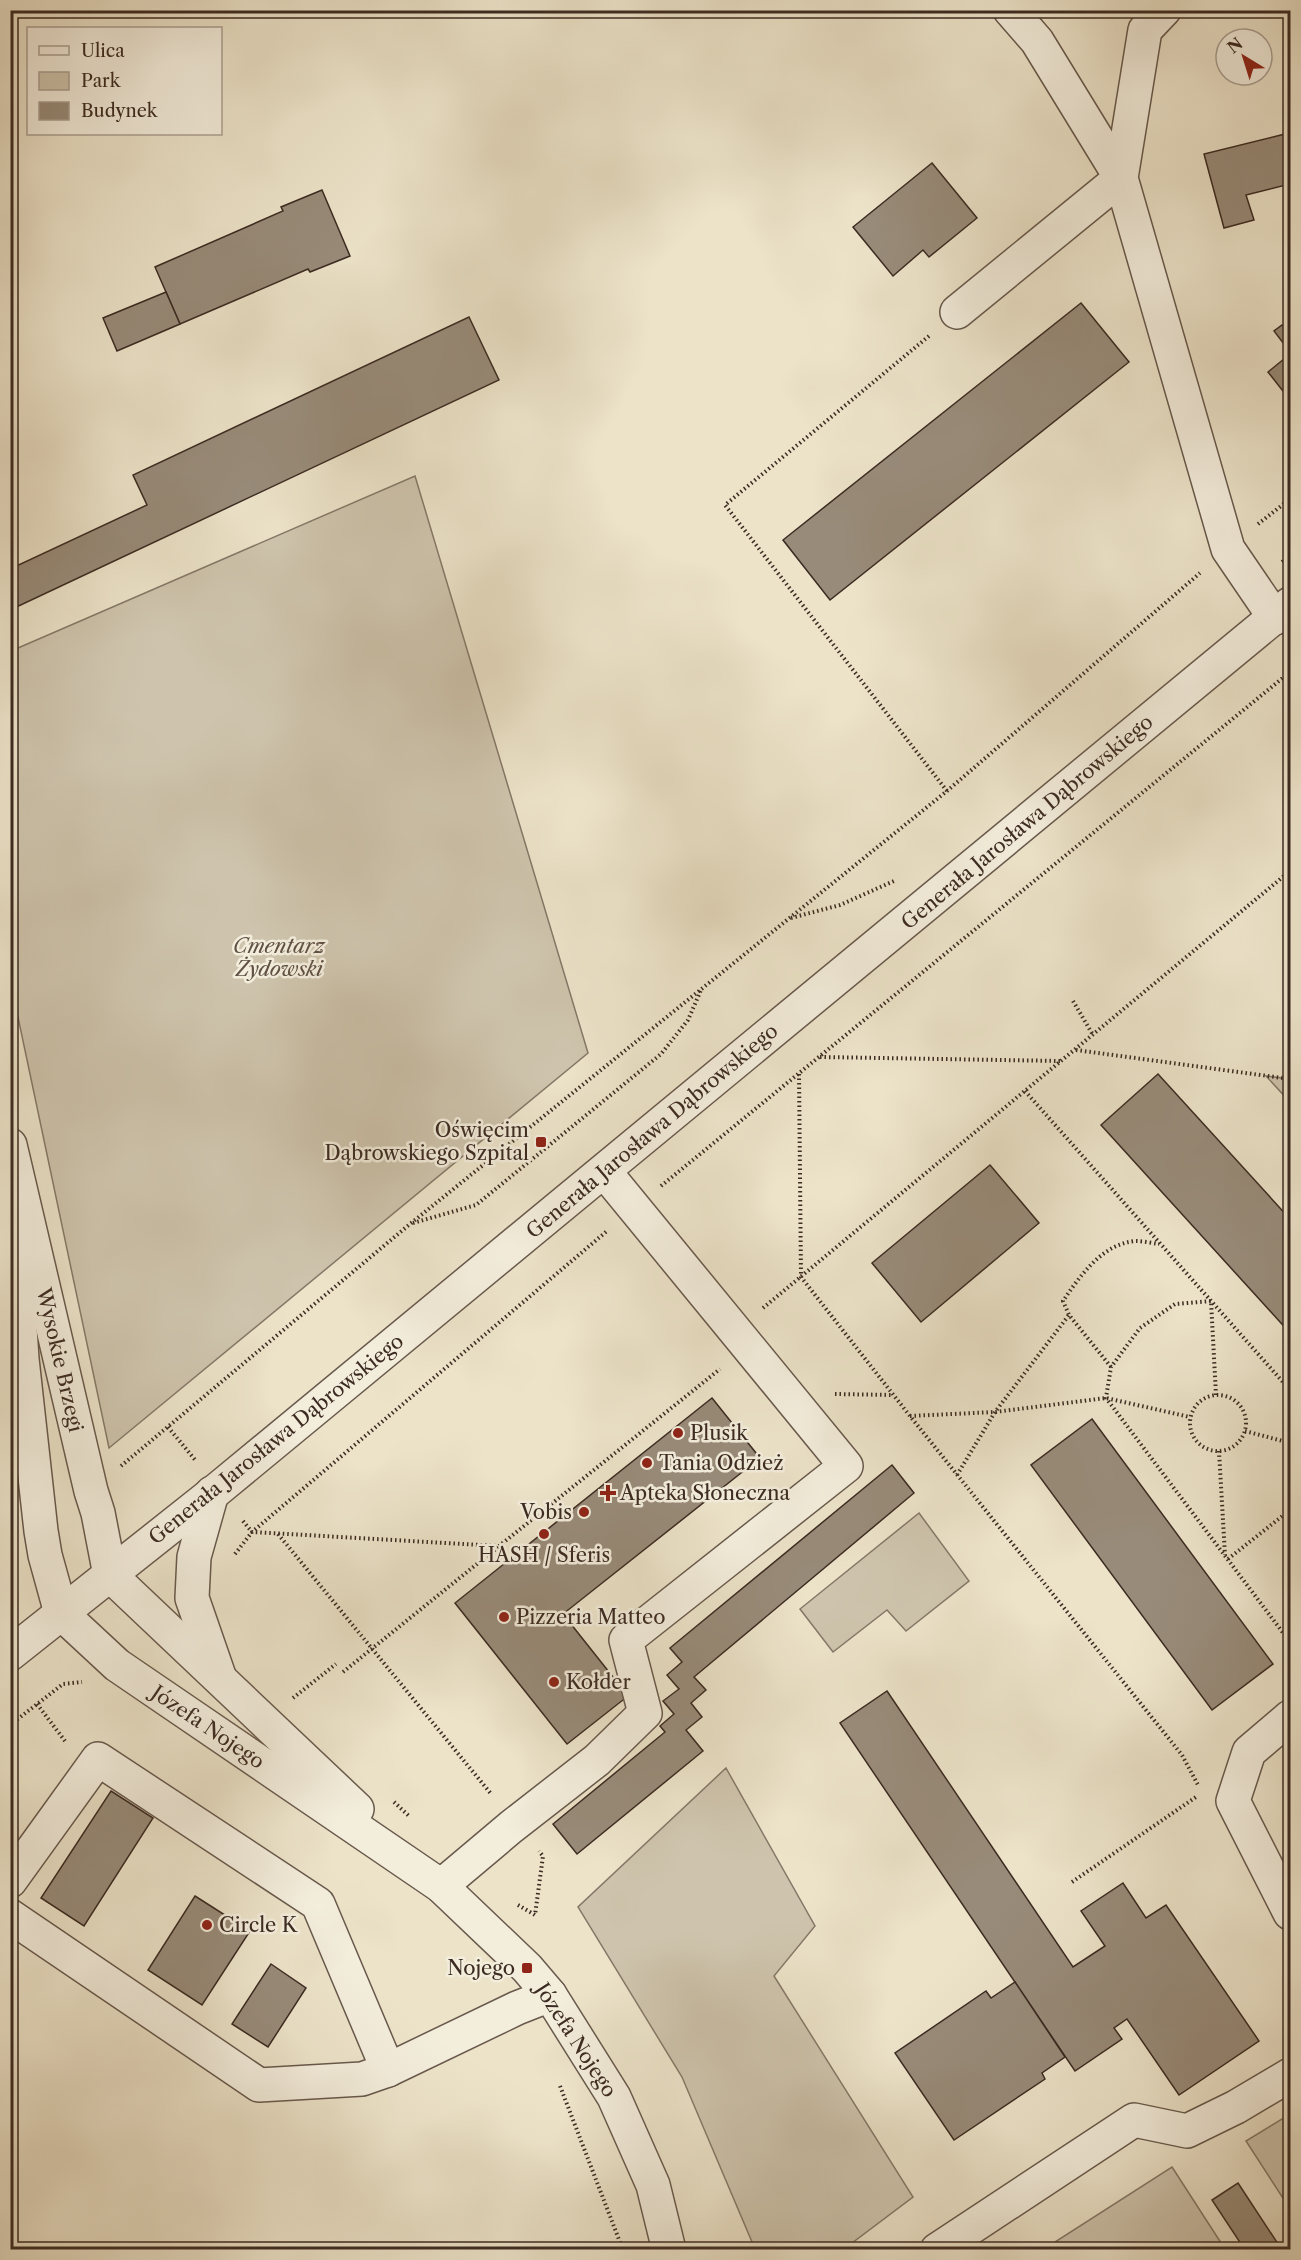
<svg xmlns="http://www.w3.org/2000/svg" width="1301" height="2260" font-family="'Libre Caslon Text',serif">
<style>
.green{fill:#cec4ad;stroke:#857868;stroke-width:1.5}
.building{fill:#988b79;stroke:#3c2b22;stroke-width:1.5}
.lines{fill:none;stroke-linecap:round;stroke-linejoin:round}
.minor-casing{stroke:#68594c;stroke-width:36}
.path{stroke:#3c2b22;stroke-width:4;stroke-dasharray:1.5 3;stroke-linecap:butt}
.minor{stroke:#f3eddc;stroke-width:33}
.poi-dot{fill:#8f2418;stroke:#f3eddc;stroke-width:2}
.labels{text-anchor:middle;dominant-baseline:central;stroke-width:5;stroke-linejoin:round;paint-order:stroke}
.street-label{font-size:20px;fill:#3c2b22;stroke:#f3eddc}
.park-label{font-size:20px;font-style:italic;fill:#605145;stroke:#f3eddc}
.poi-label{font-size:20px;fill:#3c2b22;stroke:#f3eddc;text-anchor:start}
</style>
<rect width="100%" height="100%" fill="#ece3c9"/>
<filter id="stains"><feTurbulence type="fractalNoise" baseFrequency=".00333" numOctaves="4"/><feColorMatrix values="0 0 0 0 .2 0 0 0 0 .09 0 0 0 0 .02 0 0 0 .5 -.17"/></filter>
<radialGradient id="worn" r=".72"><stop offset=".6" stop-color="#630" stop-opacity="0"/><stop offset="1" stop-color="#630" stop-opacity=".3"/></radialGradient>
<!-- green -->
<g class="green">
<path d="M 415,476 L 588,1053 L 109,1448 L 11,984 L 11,651 Z"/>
<path d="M 1266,1076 L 1290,1079 L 1290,1102 Z"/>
<path d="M 919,1513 L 969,1581 L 906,1631 L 887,1610 L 833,1652 L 800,1609 Z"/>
<path d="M 726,1768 L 815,1926 L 774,1976 L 913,2197 L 844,2249 L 755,2249 L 682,2077 L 578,1907 Z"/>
<path d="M 1290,2114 L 1290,2209 L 1246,2141 Z"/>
<path d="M 1172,2167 L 1225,2249 L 1044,2249 Z"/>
</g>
<!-- building -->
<g class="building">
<path d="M 1285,134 L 1290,157 L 1290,184 L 1246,195 L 1254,220 L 1224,228 L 1204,154 Z"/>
<path d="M 932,163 L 977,218 L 929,257 L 923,250 L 893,276 L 853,227 Z"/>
<path d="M 322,190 L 350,256 L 310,272 L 308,269 L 180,324 L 155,267 L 283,211 L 281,207 Z"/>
<path d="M 166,292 L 180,324 L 117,351 L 103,318 Z"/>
<path d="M 1081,303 L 1129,362 L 830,600 L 783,540 Z"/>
<path d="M 469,317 L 499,380 L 10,610 L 10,569 L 147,505 L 133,475 Z"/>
<path d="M 1282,325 L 1290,333 L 1290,352 L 1274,331 Z"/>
<path d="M 1290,354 L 1290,400 L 1268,372 Z"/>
<path d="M 1158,1074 L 1290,1219 L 1290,1333 L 1101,1125 Z"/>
<path d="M 990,1165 L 1039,1223 L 921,1322 L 872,1263 Z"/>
<path d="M 712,1398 L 760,1458 L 563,1614 L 628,1696 L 567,1744 L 455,1603 Z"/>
<path d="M 1092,1419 L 1273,1664 L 1212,1710 L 1031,1465 Z"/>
<path d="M 892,1465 L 914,1493 L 694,1677 L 706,1690 L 691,1703 L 702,1717 L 686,1730 L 703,1751 L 577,1854 L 553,1824 L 665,1732 L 660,1726 L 674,1714 L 663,1701 L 679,1689 L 667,1675 L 682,1662 L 670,1648 Z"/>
<path d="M 887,1691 L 1073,1967 L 1105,1946 L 1081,1911 L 1123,1883 L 1146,1918 L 1166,1905 L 1259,2041 L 1179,2095 L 1127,2019 L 1114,2028 L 1122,2039 L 1075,2071 L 840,1723 Z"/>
<path d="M 111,1791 L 153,1818 L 84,1926 L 41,1898 Z"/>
<path d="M 195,1896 L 250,1931 L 202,2005 L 148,1970 Z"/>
<path d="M 271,1964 L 306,1988 L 268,2047 L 232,2024 Z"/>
<path d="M 1015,1982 L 1065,2057 L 1042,2073 L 1045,2079 L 954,2140 L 895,2053 L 986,1991 L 991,1998 Z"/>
<path d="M 1238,2183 L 1282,2250 L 1245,2250 L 1212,2200 Z"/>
</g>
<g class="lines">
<!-- minor casing -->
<g class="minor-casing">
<g id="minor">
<path d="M 1164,10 L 1145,30 L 1121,178 L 1228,549 L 1275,618"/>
<path d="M 957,312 L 1121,178 L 1037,41 L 1010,10"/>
<path d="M 10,1145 L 91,1491 L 98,1513 L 110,1575"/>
<path d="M 10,1173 L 22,1359 L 41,1531 L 45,1555 L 61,1613 L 117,1665 L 441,1886 L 527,1968 L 550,1995 L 614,2097 L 653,2185 L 669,2250"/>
<path d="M 212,1493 L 194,1557 L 192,1598 L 219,1676"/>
<path d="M 110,1575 L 357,1809"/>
<path d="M 10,1654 L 218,1489 L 1290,604"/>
<path d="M 1290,1717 L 1249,1752 L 1233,1801 L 1290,1913"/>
<path d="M 10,1881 L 98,1759 L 318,1904 L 388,2070"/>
<path d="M 441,1886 L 511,1827 L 597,1760 L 645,1713 L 626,1640 L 846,1466 L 604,1171"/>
<path d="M 10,1916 L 259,2085 L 362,2079 L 388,2070 L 517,2008 L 550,1995"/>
<path d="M 937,2250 L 1134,2120 L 1187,2131 L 1236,2107 L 1290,2075"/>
</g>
</g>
<!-- path -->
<g class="path">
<path d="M 929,336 L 725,505 L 947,791"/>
<path d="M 1258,524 L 1290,499"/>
<path d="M 1282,562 L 1290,556"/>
<path d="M 791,918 L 840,905 L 894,881"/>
<path d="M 1073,1001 L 1093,1035"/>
<path d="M 1076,1050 L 1290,1079"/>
<path d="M 820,1057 L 1061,1061"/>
<path d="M 799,1074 L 801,1277 L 910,1416 L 1182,1755 L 1198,1785"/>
<path d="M 1025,1091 L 1290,1390"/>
<path d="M 661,1186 L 1290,672"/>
<path d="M 413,1223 L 476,1205 L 661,1054 L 688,1020 L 701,990"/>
<path d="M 763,1308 L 1290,871"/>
<path d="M 1111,1367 L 1069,1315 L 1063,1301 C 1080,1276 1102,1244 1135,1241 C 1143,1241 1152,1243 1159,1244"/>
<path d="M 835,1394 L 893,1395"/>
<circle cx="1218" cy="1423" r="28"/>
<path d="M 1216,1395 L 1211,1301 L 1175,1304 L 1140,1328 L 1111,1367 L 1106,1398 L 1290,1642"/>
<path d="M 910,1416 L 995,1412 L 1106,1398 L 1190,1417"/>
<path d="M 168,1427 L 196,1461"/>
<path d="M 1245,1431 L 1290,1443"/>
<path d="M 1219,1451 L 1225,1555"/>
<path d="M 121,1466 L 410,1224 L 947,791 L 1200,573"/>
<path d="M 957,1475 L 995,1412 L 1069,1315"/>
<path d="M 243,1521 L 252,1532 L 499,1546 L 720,1369"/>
<path d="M 278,1534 L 492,1795"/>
<path d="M 235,1554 L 252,1532 L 607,1231"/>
<path d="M 1228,1559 L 1290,1510"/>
<path d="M 343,1672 L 498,1547"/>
<path d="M 293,1698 L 336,1664"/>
<path d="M 37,1704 L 65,1741"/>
<path d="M 10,1725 L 63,1684 L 82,1682"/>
<path d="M 394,1802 L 410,1817"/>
<path d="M 1072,1882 L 1196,1797"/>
<path d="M 518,1905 L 535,1915 L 543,1856 L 539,1851"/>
<path d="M 560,2086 L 623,2250"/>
</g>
<!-- minor -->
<use href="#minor" class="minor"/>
</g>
<!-- markers -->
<g class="poi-dot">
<rect x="535" y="1136" width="12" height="12" rx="3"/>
<circle cx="678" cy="1433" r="6"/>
<circle cx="647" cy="1463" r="6"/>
<path d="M605 1484h6v6h6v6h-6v6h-6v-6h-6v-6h6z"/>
<circle cx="584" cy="1512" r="6"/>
<circle cx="544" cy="1534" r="6"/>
<circle cx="504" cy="1617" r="6"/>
<circle cx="554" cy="1682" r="6"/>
<circle cx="207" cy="1925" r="6"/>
<rect x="521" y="1962" width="12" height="12" rx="3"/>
</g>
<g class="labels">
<!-- street labels -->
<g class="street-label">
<text transform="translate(1027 822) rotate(-40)">Generała Jarosława Dąbrowskiego</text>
<text transform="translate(652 1131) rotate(-40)">Generała Jarosława Dąbrowskiego</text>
<text transform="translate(60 1360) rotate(77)">Wysokie Brzegi</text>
<text transform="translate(276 1439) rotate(-39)">Generała Jarosława Dąbrowskiego</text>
<text transform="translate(208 1727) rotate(34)">Józefa Nojego</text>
<text transform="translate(576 2040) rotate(57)">Józefa Nojego</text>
</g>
<!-- park labels -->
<g class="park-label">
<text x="279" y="946">Cmentarz<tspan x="279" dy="23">Żydowski</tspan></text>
</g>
<!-- poi labels -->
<g class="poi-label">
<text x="529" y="1130" text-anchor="end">Oświęcim<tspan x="529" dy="23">Dąbrowskiego Szpital</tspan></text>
<text x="690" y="1433">Plusik</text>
<text x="659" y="1463">Tania Odzież</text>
<text x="620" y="1493">Apteka Słoneczna</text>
<text x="572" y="1512" text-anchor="end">Vobis</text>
<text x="544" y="1555" text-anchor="middle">HASH / Sferis</text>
<text x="516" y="1617">Pizzeria Matteo</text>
<text x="566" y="1682">Kołder</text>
<text x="219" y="1925">Circle K</text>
<text x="515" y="1968" text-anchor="end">Nojego</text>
</g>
</g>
<!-- margin -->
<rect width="1301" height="2260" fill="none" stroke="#ece3c9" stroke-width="36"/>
<rect x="12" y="12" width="1277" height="2236" fill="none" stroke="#3c2b22" stroke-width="3"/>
<rect x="18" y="18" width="1265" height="2224" fill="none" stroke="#3c2b22" stroke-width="1.5"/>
<!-- legend -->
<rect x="27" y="27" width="195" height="108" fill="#f3eddc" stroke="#aa9f92" stroke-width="1.5"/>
<rect x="39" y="46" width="30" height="9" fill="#f3eddc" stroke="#aa9f92" stroke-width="1.5"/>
<text x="81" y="57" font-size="18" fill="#3c2b22">Ulica</text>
<rect x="39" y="72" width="30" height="18" fill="#cec4ad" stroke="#aa9f92" stroke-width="1.5"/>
<text x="81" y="87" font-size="18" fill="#3c2b22">Park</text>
<rect x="39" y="102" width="30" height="18" fill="#988b79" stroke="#aa9f92" stroke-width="1.5"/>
<text x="81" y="117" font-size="18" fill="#3c2b22">Budynek</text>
<!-- north arrow -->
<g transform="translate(1244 57) rotate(322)"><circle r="28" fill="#f3eddc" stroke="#aa9f92" stroke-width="1.5"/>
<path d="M0-4.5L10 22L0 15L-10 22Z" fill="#8f2418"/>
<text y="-9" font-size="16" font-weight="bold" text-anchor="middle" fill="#3c2b22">N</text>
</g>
<rect width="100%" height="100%" filter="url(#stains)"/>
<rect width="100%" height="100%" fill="url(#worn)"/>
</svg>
